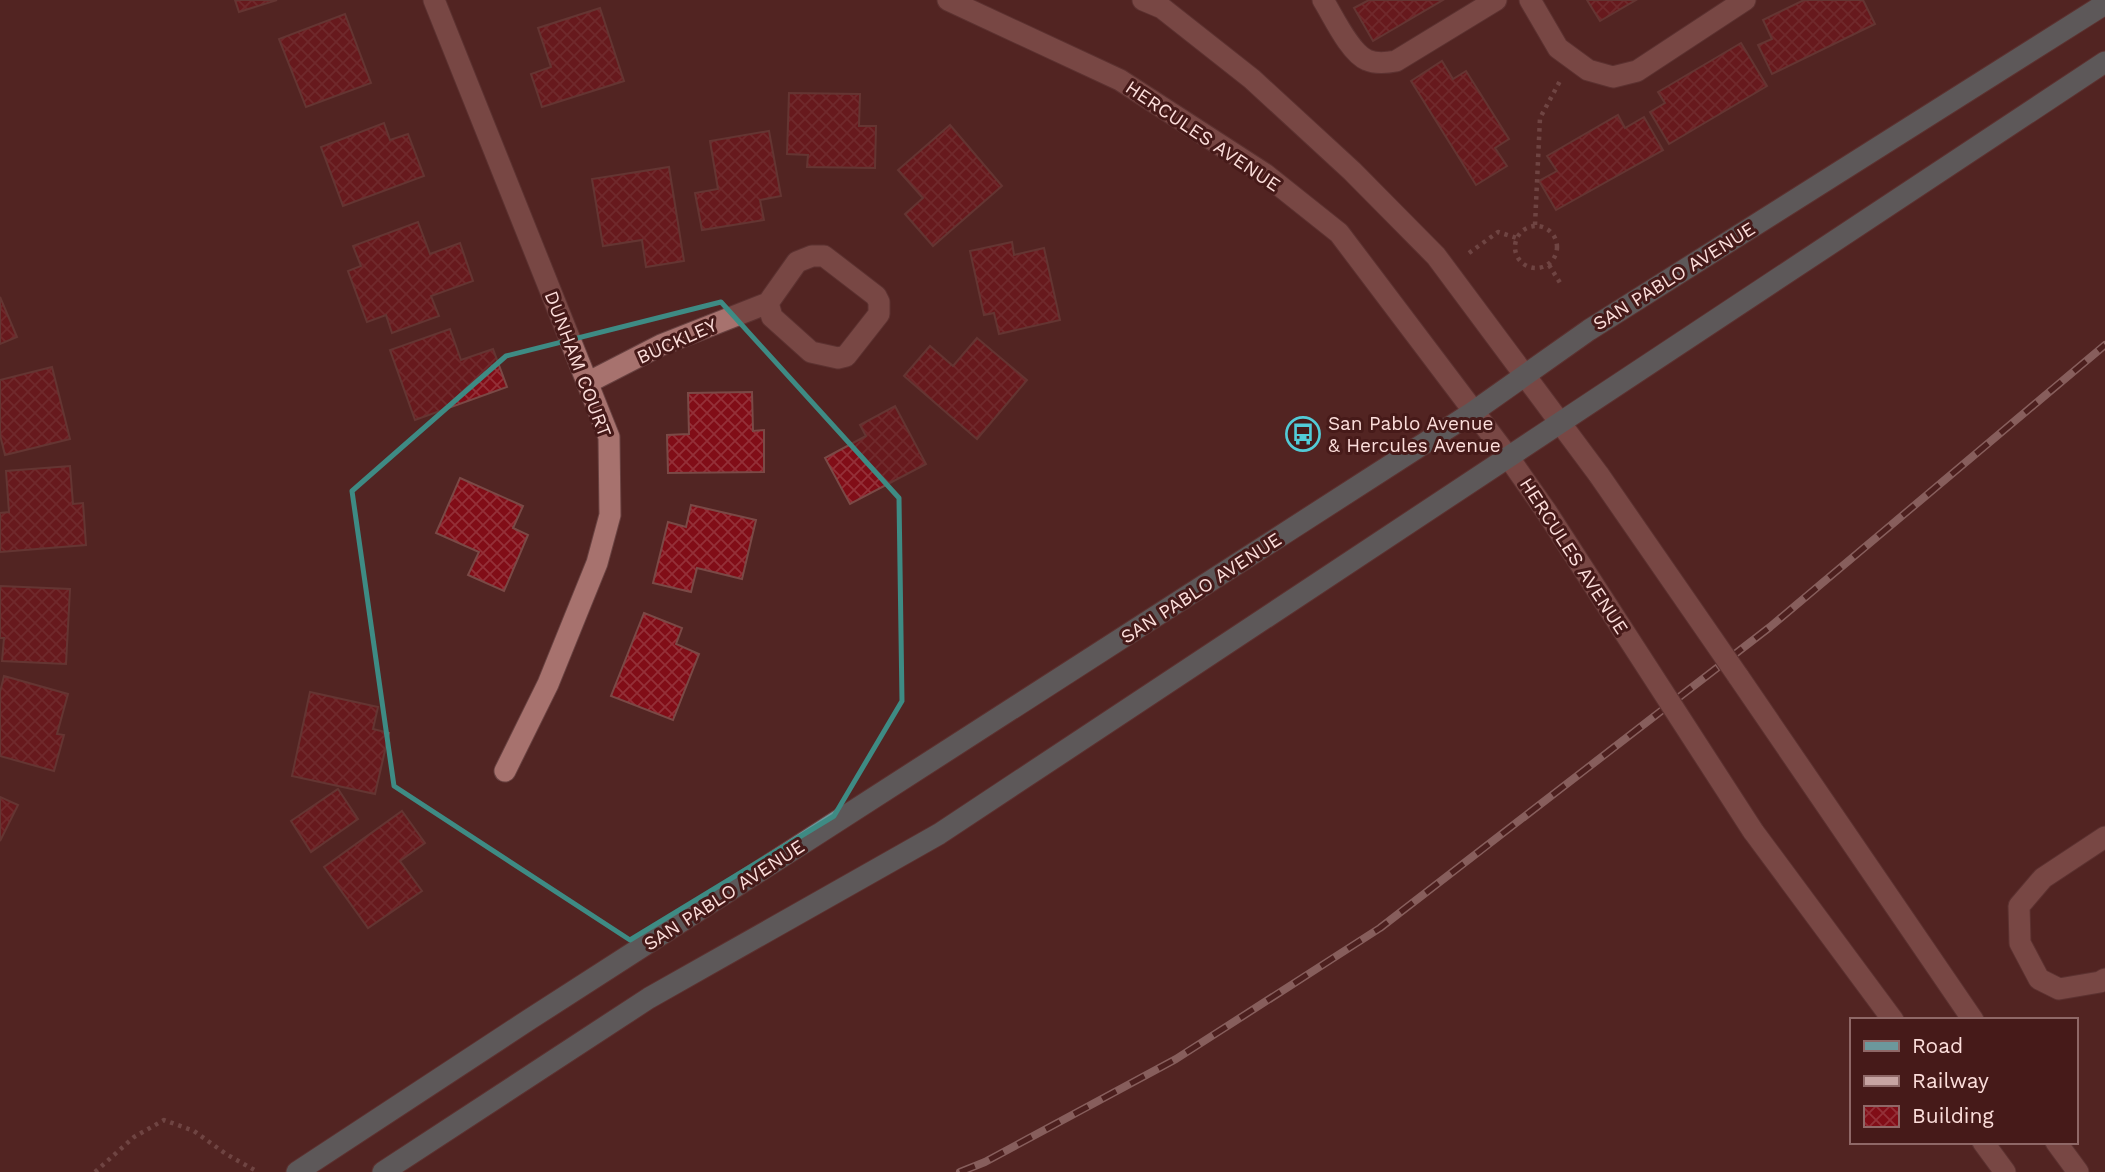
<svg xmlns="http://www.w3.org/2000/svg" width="2105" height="1172" font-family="'Work Sans',sans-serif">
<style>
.building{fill:url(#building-cross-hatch);stroke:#7a4946;stroke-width:2}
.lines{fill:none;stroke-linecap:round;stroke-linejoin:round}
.minor-casing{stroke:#694241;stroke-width:23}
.major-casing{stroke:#694241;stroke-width:23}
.path{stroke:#926b69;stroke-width:4.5;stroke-dasharray:3.5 5;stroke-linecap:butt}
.minor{stroke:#a7726e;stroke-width:21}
.major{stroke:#6c989c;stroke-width:21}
.rail-casing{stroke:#c7a4a2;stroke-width:8}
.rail{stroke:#461a19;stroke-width:5;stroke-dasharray:16;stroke-linecap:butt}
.minor-bridge-casing{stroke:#694241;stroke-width:23;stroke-linecap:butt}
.minor-bridge{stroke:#a7726e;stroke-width:21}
.marked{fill:none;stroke:#3e8b84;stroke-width:5;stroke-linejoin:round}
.labels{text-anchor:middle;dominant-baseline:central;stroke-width:6;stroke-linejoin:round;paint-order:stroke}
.street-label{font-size:19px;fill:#fcdedb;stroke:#461a19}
.poi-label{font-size:19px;fill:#fcdedb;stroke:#461a19;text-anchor:start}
</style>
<defs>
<pattern id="building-cross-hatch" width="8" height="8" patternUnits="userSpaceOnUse" patternTransform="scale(1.75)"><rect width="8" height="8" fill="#810d17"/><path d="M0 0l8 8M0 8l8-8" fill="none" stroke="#943038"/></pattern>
</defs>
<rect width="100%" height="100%" fill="#522523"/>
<!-- building -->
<g class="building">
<path d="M 235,0 L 277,0 L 239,12 Z"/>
<path d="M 1369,0 L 1443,0 L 1373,41 L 1354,8 Z"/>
<path d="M 1587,0 L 1636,0 L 1600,21 Z"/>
<path d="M 1804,0 L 1863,0 L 1875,24 L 1772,74 L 1758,45 L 1772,39 L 1763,20 Z"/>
<path d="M 600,8 L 624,81 L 542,107 L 531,74 L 551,67 L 538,28 Z"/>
<path d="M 345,14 L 371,83 L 306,107 L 279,39 Z"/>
<path d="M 1741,43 L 1767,86 L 1669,144 L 1650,112 L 1665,103 L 1658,92 Z"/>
<path d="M 1442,61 L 1453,79 L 1466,71 L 1509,139 L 1495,148 L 1507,166 L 1476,185 L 1411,81 Z"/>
<path d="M 789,93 L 860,94 L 859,126 L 876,126 L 875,168 L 807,167 L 808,155 L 787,154 Z"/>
<path d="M 1618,115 L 1625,128 L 1644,117 L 1663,150 L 1556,210 L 1539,181 L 1557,171 L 1547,156 Z"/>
<path d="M 384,123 L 390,140 L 408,134 L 424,176 L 343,206 L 321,147 Z"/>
<path d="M 950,125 L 1002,186 L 933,246 L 905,214 L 923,198 L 898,170 Z"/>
<path d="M 769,131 L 781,196 L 760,200 L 764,220 L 702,230 L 695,193 L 718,189 L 710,141 Z"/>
<path d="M 669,167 L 684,261 L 646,267 L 642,240 L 603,246 L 592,179 Z"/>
<path d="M 418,222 L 430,254 L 460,243 L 473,281 L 431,296 L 439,316 L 392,333 L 386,315 L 367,322 L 348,271 L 361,266 L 353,246 Z"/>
<path d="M 1012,242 L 1014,255 L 1044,248 L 1060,320 L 999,334 L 994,313 L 984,315 L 970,251 Z"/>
<path d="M 0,297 L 17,337 L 0,344 Z"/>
<path d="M 450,329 L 461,360 L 493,349 L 507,387 L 415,420 L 390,350 Z"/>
<path d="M 977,338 L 1027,380 L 977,439 L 904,376 L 930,346 L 953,366 Z"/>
<path d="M 52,367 L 70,439 L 5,455 L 0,435 L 0,380 Z"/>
<path d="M 752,392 L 753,431 L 764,430 L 764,472 L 668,473 L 667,435 L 689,434 L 688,393 Z"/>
<path d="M 895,406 L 926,464 L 850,504 L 825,458 L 866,436 L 860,425 Z"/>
<path d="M 70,466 L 73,504 L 83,503 L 86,545 L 0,552 L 0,513 L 9,512 L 6,471 Z"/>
<path d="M 460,478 L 523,506 L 513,528 L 528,535 L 504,591 L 468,575 L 479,552 L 436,533 Z"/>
<path d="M 691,505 L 756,520 L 742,579 L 697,568 L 691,592 L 653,583 L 668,522 L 686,527 Z"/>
<path d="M 0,586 L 70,589 L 66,664 L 2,661 L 4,638 L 0,638 Z"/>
<path d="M 644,613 L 682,628 L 676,644 L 699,654 L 673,720 L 611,696 Z"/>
<path d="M 4,676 L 68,694 L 57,734 L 64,735 L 54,771 L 0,756 L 0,692 Z"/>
<path d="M 310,692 L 378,707 L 373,729 L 389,733 L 375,794 L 292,776 Z"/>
<path d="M 338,789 L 358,819 L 311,852 L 291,821 Z"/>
<path d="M 0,797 L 18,805 L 0,841 Z"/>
<path d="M 402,811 L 425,843 L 400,861 L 422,891 L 368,928 L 324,867 Z"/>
</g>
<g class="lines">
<!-- minor casing -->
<g class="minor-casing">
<g id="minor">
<path d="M 434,0 L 609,437 L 610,515 L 597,563 L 548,684 L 505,771"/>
<path d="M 948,0 L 1120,80 L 1265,174 L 1339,233 L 1509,458 L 1546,511"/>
<path d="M 1143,0 L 1162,8 L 1252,79 L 1352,171 L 1436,256 L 1599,475"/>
<path d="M 1323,0 C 1333,16 1350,53 1367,60 C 1376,64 1386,63 1396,61 L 1496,0"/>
<path d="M 1530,0 L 1558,48 L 1588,70 L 1613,77 L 1637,71 L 1745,0"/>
<path d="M 587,383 L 661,345 L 768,303 L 797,262 L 812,256 L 824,256 L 876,296 L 879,302 L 879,314 L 846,356 L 838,358 L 811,352 L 772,317 L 768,303"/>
<path d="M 1738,676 L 1973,1020"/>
<path d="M 1753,831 L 1893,1020"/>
<path d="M 2105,837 L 2043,878 L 2019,906 L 2020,943 L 2039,979 L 2059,989 L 2100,982 L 2105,979"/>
<path d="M 1983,1142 L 2005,1172"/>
<path d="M 2056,1142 L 2078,1172"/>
</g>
</g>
<!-- major casing -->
<g class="major-casing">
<g id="major">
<path d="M 297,1172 L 530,1019 L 1473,412 L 1589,330 L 2105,4"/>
<path d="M 383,1172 L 649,998 L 939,834 L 2105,62"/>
</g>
</g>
<!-- path -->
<g class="path">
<path d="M 1535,225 L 1540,118 L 1560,81"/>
<circle cx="1536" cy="247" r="21"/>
<path d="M 1469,253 L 1498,232 L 1517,238"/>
<path d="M 1549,265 L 1562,286"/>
<path d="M 95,1172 L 134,1137 L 164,1120 L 194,1131 L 226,1154 L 258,1172"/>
</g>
<!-- minor -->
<use href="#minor" class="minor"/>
<!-- major -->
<use href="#major" class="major"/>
<!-- rail casing -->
<g class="rail-casing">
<path id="rail" d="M 960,1172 L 985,1162 L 1176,1059 L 1380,928 L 1770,627 L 2105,345"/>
</g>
<!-- rail -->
<use href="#rail" class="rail"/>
<!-- minor-bridge casing -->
<g class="minor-bridge-casing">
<g id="minor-bridge">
<path d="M 1599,475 L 1738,676"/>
<path d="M 1546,511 L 1753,831"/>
</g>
</g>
<!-- minor-bridge -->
<use href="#minor-bridge" class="minor-bridge"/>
</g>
<!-- marked area -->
<path d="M0 0H2105V1172H0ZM 721,302 L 899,498 L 902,701 L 834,816 L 630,940 L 394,786 L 352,491 L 506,356 Z" fill="#522523" fill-opacity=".55" fill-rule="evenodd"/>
<path class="marked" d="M 721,302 L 899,498 L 902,701 L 834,816 L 630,940 L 394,786 L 352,491 L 506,356 Z"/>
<!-- icons -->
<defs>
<g id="bus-ring" transform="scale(1.75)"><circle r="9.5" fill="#461a19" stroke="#52cbd7" stroke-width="1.5"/><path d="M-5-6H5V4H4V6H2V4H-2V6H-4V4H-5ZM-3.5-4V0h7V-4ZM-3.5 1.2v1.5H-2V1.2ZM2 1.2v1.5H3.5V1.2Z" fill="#52cbd7"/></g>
</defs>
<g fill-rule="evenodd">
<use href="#bus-ring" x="1303" y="434"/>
</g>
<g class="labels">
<!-- street labels -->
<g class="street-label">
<text transform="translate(1203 136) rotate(34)">HERCULES AVENUE</text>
<text transform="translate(1674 276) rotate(-32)">SAN PABLO AVENUE</text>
<text transform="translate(677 341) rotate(-24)">BUCKLEY</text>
<text transform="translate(578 364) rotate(69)">DUNHAM COURT</text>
<text transform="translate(1574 556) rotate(57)">HERCULES AVENUE</text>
<text transform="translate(1201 588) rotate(-33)">SAN PABLO AVENUE</text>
<text transform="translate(724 895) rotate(-33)">SAN PABLO AVENUE</text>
</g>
<!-- poi labels -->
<g class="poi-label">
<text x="1328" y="423">San Pablo Avenue<tspan x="1328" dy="22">&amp; Hercules Avenue</tspan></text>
</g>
</g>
<!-- legend -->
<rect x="1850" y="1018" width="228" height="126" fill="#461a19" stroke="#8f6867" stroke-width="2"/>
<rect x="1864" y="1041" width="35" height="10" fill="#6c989c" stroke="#8f6867" stroke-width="2"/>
<text x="1912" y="1053" font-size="21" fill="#fcdedb">Road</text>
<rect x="1864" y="1076" width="35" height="10" fill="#c7a4a2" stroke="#8f6867" stroke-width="2"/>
<text x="1912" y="1088" font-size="21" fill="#fcdedb">Railway</text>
<rect x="1864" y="1106" width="35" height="21" fill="url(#building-cross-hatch)" stroke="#8f6867" stroke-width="2"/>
<text x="1912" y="1123" font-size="21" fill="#fcdedb">Building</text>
</svg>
